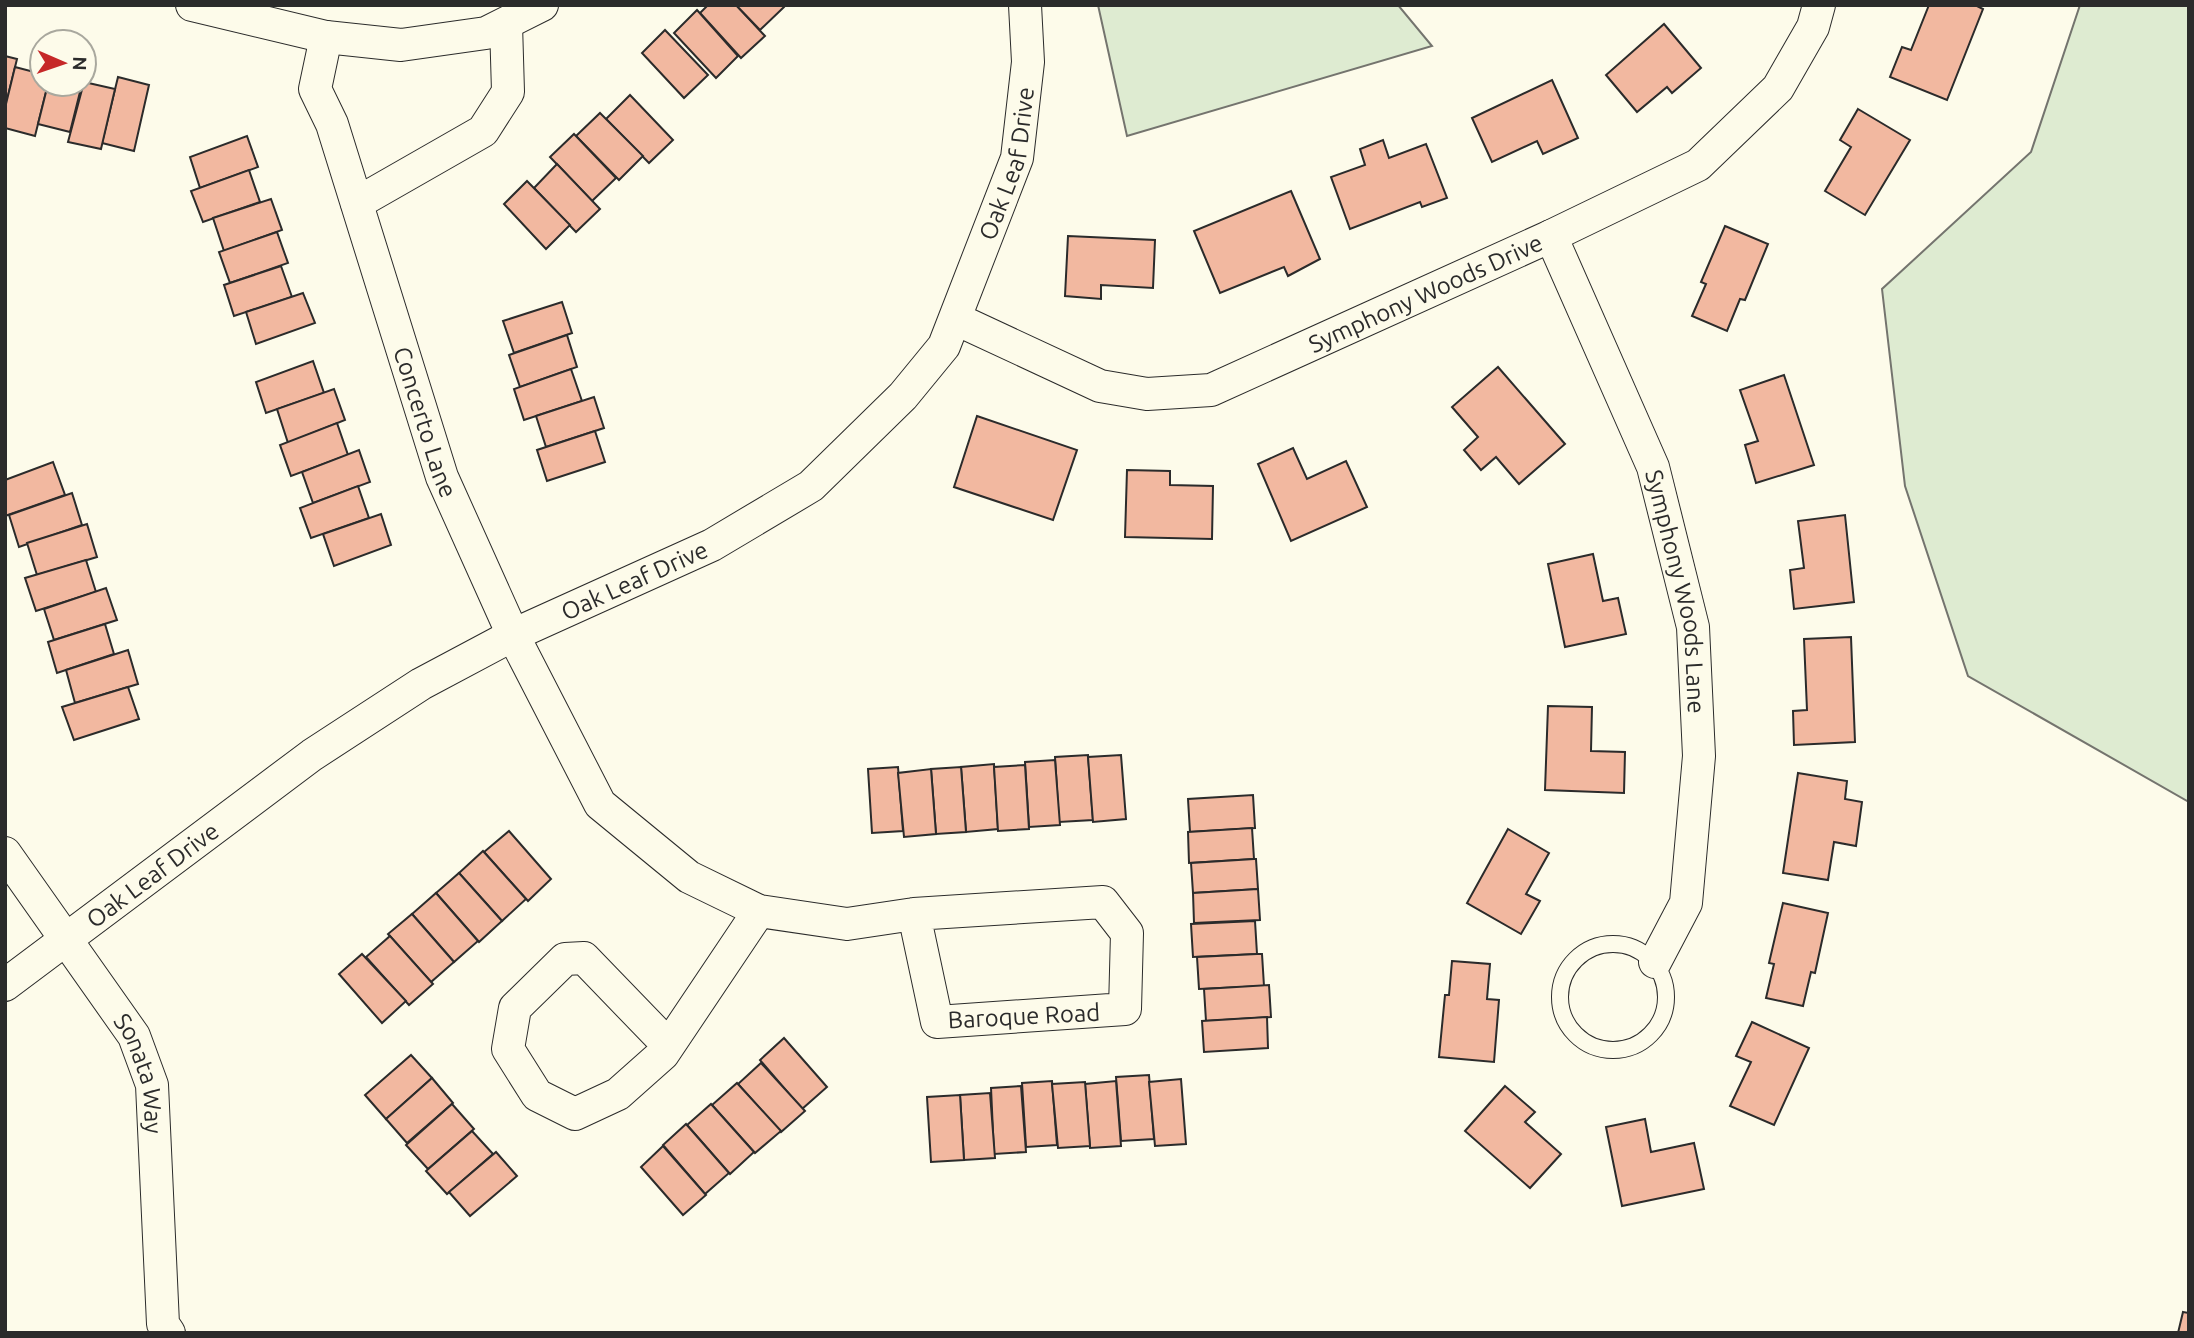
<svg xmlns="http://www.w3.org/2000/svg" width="2194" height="1338" font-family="Ubuntu,sans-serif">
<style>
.green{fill:#deebd1;stroke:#74746e;stroke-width:2}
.building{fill:#f2b8a0;stroke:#2b2b2b;stroke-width:2}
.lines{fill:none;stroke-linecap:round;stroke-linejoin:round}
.service-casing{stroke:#2b2b2b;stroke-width:18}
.minor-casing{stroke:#2b2b2b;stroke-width:34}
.service{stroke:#fdfbea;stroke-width:16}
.minor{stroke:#fdfbea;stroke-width:32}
.labels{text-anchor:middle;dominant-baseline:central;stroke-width:5;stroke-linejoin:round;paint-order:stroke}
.street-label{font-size:24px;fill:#2b2b2b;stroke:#fdfbea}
</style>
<rect width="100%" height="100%" fill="#fdfbea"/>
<!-- green -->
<g class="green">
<path d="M 1098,5 L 1398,5 L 1432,46 L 1127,136 Z"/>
<path d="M 2080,5 L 2189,5 L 2189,802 L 1968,676 L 1905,486 L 1882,289 L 2031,152 Z"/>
</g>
<!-- building -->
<g class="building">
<path d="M 708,5 L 736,5 L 765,36 L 741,58 L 700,13 Z"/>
<path d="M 736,5 L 783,5 L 784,7 L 760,30 Z"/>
<path d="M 1929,5 L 1975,5 L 1983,9 L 1947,100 L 1890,77 L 1902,47 L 1911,50 Z"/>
<path d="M 697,10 L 738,56 L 716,78 L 674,33 Z"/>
<path d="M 1664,24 L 1701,68 L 1672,93 L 1667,87 L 1637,112 L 1606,75 Z"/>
<path d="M 665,30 L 708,75 L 684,98 L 642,53 Z"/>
<path d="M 5,56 L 17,59 L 5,108 Z"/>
<path d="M 15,67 L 42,74 L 42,84 L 48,84 L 35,136 L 5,128 L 5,108 Z"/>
<path d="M 118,77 L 149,85 L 134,151 L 102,143 Z"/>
<path d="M 1552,80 L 1578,138 L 1543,154 L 1537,141 L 1492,162 L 1472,118 Z"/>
<path d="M 84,82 L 115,89 L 101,149 L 68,142 Z"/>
<path d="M 48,84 L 82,84 L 70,132 L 38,124 Z"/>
<path d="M 630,95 L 673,140 L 649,163 L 606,119 Z"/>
<path d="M 1858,109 L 1910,140 L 1865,215 L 1825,191 L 1851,147 L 1840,140 Z"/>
<path d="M 600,113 L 643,156 L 619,180 L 576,136 Z"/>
<path d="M 574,134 L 616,178 L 592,201 L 550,157 Z"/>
<path d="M 247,136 L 258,167 L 200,188 L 190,157 Z"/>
<path d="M 1383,140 L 1389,158 L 1426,144 L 1447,198 L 1422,207 L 1420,202 L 1350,229 L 1331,177 L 1365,165 L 1360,149 Z"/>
<path d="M 557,164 L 600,209 L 576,232 L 534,188 Z"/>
<path d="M 249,170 L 260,202 L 203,222 L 191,191 Z"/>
<path d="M 527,181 L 570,225 L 546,249 L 504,204 Z"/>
<path d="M 1291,191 L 1320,259 L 1288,276 L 1284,267 L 1220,293 L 1194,231 Z"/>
<path d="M 271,199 L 282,230 L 224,251 L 213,218 Z"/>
<path d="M 1725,226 L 1768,244 L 1745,300 L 1740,299 L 1727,331 L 1692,316 L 1706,284 L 1701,282 Z"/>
<path d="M 277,232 L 288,263 L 230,283 L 219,252 Z"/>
<path d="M 1068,236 L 1155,240 L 1153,288 L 1101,285 L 1101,299 L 1065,296 Z"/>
<path d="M 281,266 L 292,297 L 234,316 L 224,285 Z"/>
<path d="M 303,293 L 315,323 L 256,344 L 246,312 Z"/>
<path d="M 562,302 L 572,333 L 514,353 L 503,321 Z"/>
<path d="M 567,335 L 577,367 L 520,387 L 509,355 Z"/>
<path d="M 313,361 L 324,393 L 266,413 L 256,382 Z"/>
<path d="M 1498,367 L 1565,444 L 1519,484 L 1496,457 L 1481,470 L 1464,450 L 1478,437 L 1452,407 Z"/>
<path d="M 571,369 L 582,401 L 524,420 L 514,389 Z"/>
<path d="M 1784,375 L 1814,465 L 1756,483 L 1745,445 L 1758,441 L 1740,390 Z"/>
<path d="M 334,389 L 345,420 L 288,443 L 277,409 Z"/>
<path d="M 594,397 L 604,428 L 546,447 L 536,416 Z"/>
<path d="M 977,416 L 1077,450 L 1053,520 L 954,487 Z"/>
<path d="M 337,423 L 348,455 L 291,476 L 280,445 Z"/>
<path d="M 595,431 L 605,462 L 547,481 L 537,450 Z"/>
<path d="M 1293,448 L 1307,479 L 1346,461 L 1367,507 L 1291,541 L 1258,464 Z"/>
<path d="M 359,450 L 370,482 L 313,503 L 302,472 Z"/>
<path d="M 53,462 L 65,495 L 5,516 L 5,480 Z"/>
<path d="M 1127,470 L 1170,471 L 1170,485 L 1213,486 L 1212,539 L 1125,537 Z"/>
<path d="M 358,486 L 369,518 L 311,538 L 300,508 Z"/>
<path d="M 72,493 L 82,525 L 19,547 L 9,515 Z"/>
<path d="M 381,514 L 391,545 L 334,566 L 323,534 Z"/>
<path d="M 1845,515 L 1854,602 L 1794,609 L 1790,570 L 1804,568 L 1798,521 Z"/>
<path d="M 87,524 L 97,557 L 37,575 L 27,543 Z"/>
<path d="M 1593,554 L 1603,601 L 1618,598 L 1626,634 L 1565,647 L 1548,564 Z"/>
<path d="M 86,560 L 96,592 L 36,611 L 25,578 Z"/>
<path d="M 106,588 L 117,620 L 54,640 L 44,609 Z"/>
<path d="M 105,624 L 114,654 L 57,673 L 48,642 Z"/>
<path d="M 1851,637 L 1855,742 L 1794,745 L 1793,711 L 1807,710 L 1804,639 Z"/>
<path d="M 128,650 L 138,684 L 75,703 L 66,670 Z"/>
<path d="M 128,687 L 139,719 L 74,740 L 62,707 Z"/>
<path d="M 1548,706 L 1592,707 L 1591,751 L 1625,752 L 1624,793 L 1545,790 Z"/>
<path d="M 1088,755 L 1093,820 L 1059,822 L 1055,757 Z"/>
<path d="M 1121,755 L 1126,819 L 1093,822 L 1088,757 Z"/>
<path d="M 1055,760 L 1060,825 L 1029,827 L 1025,762 Z"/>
<path d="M 994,764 L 998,829 L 966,832 L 961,767 Z"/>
<path d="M 1025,765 L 1029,829 L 998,831 L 994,767 Z"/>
<path d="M 898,767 L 903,831 L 872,833 L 868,769 Z"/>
<path d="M 961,767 L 966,832 L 936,834 L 931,769 Z"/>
<path d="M 931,769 L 936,834 L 904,837 L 898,773 Z"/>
<path d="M 1798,773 L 1847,781 L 1845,799 L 1862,802 L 1856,846 L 1834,842 L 1828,880 L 1783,873 Z"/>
<path d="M 1253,795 L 1255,828 L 1190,832 L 1188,799 Z"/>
<path d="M 1252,828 L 1254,859 L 1189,863 L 1188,832 Z"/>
<path d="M 1508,829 L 1549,853 L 1526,894 L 1540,901 L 1521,934 L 1467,903 Z"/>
<path d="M 509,831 L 551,879 L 528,901 L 484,852 Z"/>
<path d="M 483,851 L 526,899 L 502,921 L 459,873 Z"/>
<path d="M 1254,859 L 1256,859 L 1258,889 L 1193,893 L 1191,863 Z"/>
<path d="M 459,873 L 502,921 L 479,942 L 436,893 Z"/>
<path d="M 1258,889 L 1260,920 L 1194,923 L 1193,893 Z"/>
<path d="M 436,893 L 478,941 L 454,962 L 412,914 Z"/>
<path d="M 1783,903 L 1828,913 L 1815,973 L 1811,972 L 1803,1006 L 1766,998 L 1774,964 L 1769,963 Z"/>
<path d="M 412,914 L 454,962 L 431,982 L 388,934 Z"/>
<path d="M 1255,921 L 1257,954 L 1193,957 L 1191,924 Z"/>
<path d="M 390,936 L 433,984 L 409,1005 L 366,957 Z"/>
<path d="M 362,954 L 406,1001 L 382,1023 L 339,974 Z"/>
<path d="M 1257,954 L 1262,954 L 1264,986 L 1199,989 L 1197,957 Z"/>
<path d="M 1452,961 L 1490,964 L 1487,999 L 1499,1000 L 1494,1062 L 1439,1057 L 1445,995 L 1449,995 Z"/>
<path d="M 1269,985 L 1271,1017 L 1206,1021 L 1204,989 Z"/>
<path d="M 1267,1017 L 1268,1048 L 1204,1052 L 1202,1021 Z"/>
<path d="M 1752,1022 L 1809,1048 L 1774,1125 L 1730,1106 L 1751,1062 L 1736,1056 Z"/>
<path d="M 784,1038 L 827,1087 L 802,1109 L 760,1060 Z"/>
<path d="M 411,1055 L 432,1078 L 386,1119 L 365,1095 Z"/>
<path d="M 761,1063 L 805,1111 L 781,1132 L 738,1084 Z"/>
<path d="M 1149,1075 L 1154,1139 L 1121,1141 L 1116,1077 Z"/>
<path d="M 432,1078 L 453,1103 L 407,1143 L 386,1119 Z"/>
<path d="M 1181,1079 L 1186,1144 L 1155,1146 L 1149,1082 Z"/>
<path d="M 1052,1081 L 1057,1145 L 1026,1147 L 1022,1083 Z"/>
<path d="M 1116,1081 L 1121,1146 L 1090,1148 L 1085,1084 Z"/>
<path d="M 1085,1082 L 1090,1146 L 1058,1148 L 1052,1084 Z"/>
<path d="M 737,1083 L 781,1131 L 755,1153 L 712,1105 Z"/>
<path d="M 1021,1086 L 1026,1152 L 994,1154 L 991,1088 Z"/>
<path d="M 1505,1086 L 1535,1112 L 1525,1122 L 1561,1154 L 1530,1188 L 1465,1131 Z"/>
<path d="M 990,1093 L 995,1158 L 964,1160 L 960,1095 Z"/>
<path d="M 960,1095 L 964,1160 L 931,1162 L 927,1097 Z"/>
<path d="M 452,1104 L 474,1129 L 428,1169 L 406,1145 Z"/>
<path d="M 711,1104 L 754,1152 L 730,1174 L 687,1125 Z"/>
<path d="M 1645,1119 L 1651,1152 L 1694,1143 L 1704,1189 L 1622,1206 L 1606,1127 Z"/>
<path d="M 686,1124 L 729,1173 L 705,1194 L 663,1145 Z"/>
<path d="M 472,1131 L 493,1154 L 447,1194 L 426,1171 Z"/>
<path d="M 663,1146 L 706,1195 L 683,1215 L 641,1167 Z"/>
<path d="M 496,1152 L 517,1176 L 470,1216 L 449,1192 Z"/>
<path d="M 2183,1312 L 2189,1313 L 2189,1333 L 2178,1333 Z"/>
</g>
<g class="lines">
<!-- service casing -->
<g class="service-casing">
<circle id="service" cx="1613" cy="997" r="53"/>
</g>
<!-- minor casing -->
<g class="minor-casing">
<g id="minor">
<path id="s1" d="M 192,5 L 326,37 L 315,89 L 332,124 L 442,477 L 513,635 L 600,804 L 689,877 L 759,911 L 847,924 L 914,914 L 1103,902 L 1127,933 L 1125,1009 L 937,1022 L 914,914"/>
<path d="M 326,37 L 401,45 L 486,33 L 542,5"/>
<path d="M 357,203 L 483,131 L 508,92 L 506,24"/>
<path id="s2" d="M 1551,236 L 1653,467 L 1693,627 L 1699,756 L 1686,903 L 1655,962"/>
<path id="s3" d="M 956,319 L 1100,386 L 1147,394 L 1211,390 L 1551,236 L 1698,165 L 1778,88 L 1813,27 L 1819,5"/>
<path id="s4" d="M 5,853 L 134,1036 L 152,1085 L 163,1324 L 169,1333"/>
<path id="s5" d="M 5,985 L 312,755 L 421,684 L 513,635 L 712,545 L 811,486 L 903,396 L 944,346 L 1017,158 L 1028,62 L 1025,5"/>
<path d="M 668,1045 L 584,958 L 565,959 L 515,1008 L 508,1049 L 537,1095 L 575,1114 L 618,1094 L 663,1054 L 759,911"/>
</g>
</g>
<!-- service -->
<use href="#service" class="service"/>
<!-- minor -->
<use href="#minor" class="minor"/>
</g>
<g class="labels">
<!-- street labels -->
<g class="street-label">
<text stroke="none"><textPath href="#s5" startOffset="1339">Oak Leaf Drive</textPath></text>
<text stroke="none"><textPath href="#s3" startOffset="506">Symphony Woods Drive</textPath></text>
<text stroke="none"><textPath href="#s1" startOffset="542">Concerto Lane</textPath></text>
<text stroke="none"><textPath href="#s5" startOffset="751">Oak Leaf Drive</textPath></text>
<text stroke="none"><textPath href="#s2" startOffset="380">Symphony Woods Lane</textPath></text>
<text stroke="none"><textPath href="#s5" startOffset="184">Oak Leaf Drive</textPath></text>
<text transform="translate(1024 1016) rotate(-3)">Baroque Road</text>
<text stroke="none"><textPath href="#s4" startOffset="262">Sonata Way</textPath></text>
</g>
</g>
<!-- border -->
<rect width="2194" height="1338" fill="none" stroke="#2b2b2b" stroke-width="14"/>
<!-- north arrow -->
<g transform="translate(63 63) rotate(92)"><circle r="33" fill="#fdfbea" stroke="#a9a89e" stroke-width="2"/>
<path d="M0-5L12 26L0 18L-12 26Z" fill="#c62828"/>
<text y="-10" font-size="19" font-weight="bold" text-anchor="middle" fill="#2b2b2b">N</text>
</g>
</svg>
